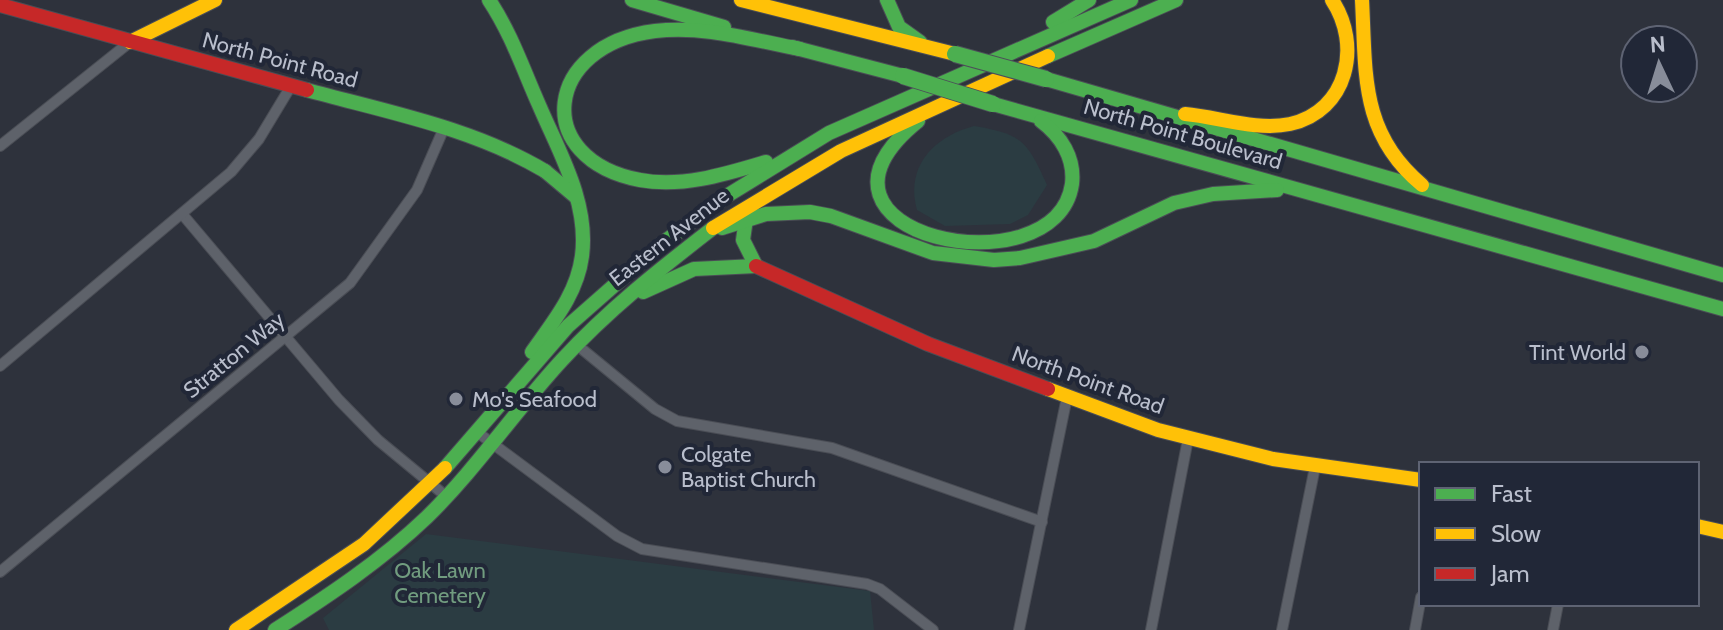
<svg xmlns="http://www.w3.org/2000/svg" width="1723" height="630" font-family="Cabin,sans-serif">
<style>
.green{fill:#2b3c42}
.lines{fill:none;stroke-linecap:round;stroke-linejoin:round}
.street-casing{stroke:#4a4d55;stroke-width:12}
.fast-casing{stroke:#4a4d55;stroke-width:16}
.slow-casing{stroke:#4a4d55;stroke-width:16}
.jam-casing{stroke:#4a4d55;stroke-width:16}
.street{stroke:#5e626a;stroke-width:10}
.fast{stroke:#4caf50;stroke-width:14}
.slow{stroke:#ffc107;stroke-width:14}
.jam{stroke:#c62828;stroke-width:14}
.fast-bridge-casing{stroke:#4c4f59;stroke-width:18;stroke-linecap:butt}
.fast-bridge{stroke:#4caf50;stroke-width:16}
.poi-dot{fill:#888d9a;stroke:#212737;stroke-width:3}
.labels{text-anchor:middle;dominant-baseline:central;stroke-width:8;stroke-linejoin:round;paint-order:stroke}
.street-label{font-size:22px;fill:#b9becc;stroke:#212737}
.poi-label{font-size:22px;fill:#b9becc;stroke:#212737;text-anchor:start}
.park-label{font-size:22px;fill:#719c7f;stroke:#212737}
</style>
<rect width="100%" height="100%" fill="#2e323c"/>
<!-- green -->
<g class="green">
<path d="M 974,126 C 1022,134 1027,141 1047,185 L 1028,215 L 1010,224 L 945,226 L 917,210 C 905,167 933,137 974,126 Z"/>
<path d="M 426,534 L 870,591 L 874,630 L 329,630 L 323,618 Z"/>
</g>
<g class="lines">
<!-- street casing -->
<g class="street-casing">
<g id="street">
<path d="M 0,146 L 130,42"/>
<path d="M 183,215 L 339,400 L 378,440 L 447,497"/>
<path d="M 577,345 L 655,409 L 677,421 L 832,448 L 1042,522"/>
<path d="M 0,366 L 231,172 L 259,139 L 291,86"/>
<path d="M 477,432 L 617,536 L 642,549 L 867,584 L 880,589 L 933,630"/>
<path d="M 0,572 L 350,283 L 417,190 L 444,128"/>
<path d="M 1019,630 L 1067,397"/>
<path d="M 1151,630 L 1188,439"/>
<path d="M 1282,630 L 1315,467"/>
<path d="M 1415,630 L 1421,597"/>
<path d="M 1553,630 L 1558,604"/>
</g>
</g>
<!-- fast casing -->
<g class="fast-casing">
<g id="fast">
<path d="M 489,0 C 511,33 523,69 539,105 C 559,152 589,202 582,256 C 577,294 553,322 532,352"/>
<path d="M 632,0 L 724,27"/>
<path d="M 887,0 L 899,27 L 920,42"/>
<path d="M 1053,22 L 1089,0"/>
<path d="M 792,47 L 903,76"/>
<path d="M 1048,56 L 1176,0"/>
<path d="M 1046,79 L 1723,275"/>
<path d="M 307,90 C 387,112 473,128 545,171"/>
<path d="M 993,104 L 1723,309"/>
<path d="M 918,121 C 775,236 1056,293 1072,184 C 1075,158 1061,136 1041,121"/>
<path d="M 766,162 C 726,174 682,188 640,180 C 530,159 544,45 655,31 C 704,25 752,40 800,49"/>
<path d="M 545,171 L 576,197"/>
<path d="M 747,212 L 743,240 L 756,266"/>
<path d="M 722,228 L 766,214 L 810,212 L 831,216 L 933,253 L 994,260 L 1020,258 L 1094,241 L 1174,203 L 1213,194 L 1277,190"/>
<path d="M 643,292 L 694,269 L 756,266"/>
<path d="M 445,468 L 568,326 L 660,245 L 725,197 L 829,133 L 1131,0"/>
<path d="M 275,630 C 328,596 381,561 427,517 C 476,469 515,411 562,360 C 608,310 660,269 713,228"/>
</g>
</g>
<!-- slow casing -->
<g class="slow-casing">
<g id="slow">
<path d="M 741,0 L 955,54"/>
<path d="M 1362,0 C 1366,75 1360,133 1422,185"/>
<path d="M 130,42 L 215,0"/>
<path d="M 1185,114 C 1219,117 1256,131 1290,124 C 1348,111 1362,45 1332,0"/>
<path d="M 713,228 L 841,151 L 1048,56"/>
<path d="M 1048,389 L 1158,430 L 1273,459 L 1421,480"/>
<path d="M 1697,526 L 1723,532"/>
<path d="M 236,630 L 364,544 L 445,468"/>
</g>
</g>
<!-- jam casing -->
<g class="jam-casing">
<g id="jam">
<path d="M 0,5 L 307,90"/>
<path d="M 756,266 L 928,344 L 1048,389"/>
</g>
</g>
<!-- street -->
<use href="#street" class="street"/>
<!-- fast -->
<use href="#fast" class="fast"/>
<!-- slow -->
<use href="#slow" class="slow"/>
<!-- jam -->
<use href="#jam" class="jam"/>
<!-- fast-bridge casing -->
<g class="fast-bridge-casing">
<g id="fast-bridge">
<path d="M 955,54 L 1046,79"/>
<path d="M 903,76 L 993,104"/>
</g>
</g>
<!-- fast-bridge -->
<use href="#fast-bridge" class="fast-bridge"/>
</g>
<!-- markers -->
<g class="poi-dot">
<circle cx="1642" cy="352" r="8"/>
<circle cx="456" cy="399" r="8"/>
<circle cx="665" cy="467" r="8"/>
</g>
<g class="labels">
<!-- street labels -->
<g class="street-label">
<text transform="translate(280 60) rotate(15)">North Point Road</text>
<text transform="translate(1183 134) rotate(16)">North Point Boulevard</text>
<text transform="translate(669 237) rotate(-38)">Eastern Avenue</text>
<text transform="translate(234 355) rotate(-39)">Stratton Way</text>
<text transform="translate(1088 380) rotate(20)">North Point Road</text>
</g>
<!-- poi labels -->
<g class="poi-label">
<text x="1626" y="352" text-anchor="end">Tint World</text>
<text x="472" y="399">Mo's Seafood</text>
<text x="681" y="454">Colgate<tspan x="681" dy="25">Baptist Church</tspan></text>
</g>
<!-- park labels -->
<g class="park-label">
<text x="440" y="570">Oak Lawn<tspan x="440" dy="25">Cemetery</tspan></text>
</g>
</g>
<!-- legend -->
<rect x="1419" y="462" width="280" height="144" fill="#212737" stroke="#5e6373" stroke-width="2"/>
<rect x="1435" y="488" width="40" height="12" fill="#4caf50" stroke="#5e6373" stroke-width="2"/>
<text x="1491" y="502" font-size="24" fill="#b9becc">Fast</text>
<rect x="1435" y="528" width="40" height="12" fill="#ffc107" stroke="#5e6373" stroke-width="2"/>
<text x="1491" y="542" font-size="24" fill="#b9becc">Slow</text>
<rect x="1435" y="568" width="40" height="12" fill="#c62828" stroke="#5e6373" stroke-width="2"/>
<text x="1491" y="582" font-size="24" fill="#b9becc">Jam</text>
<!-- north arrow -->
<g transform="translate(1659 64) rotate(356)"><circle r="38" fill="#212737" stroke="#5e6373" stroke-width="2"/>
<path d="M0-6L14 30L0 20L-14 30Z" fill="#888d9a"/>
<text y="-12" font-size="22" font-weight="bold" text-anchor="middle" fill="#b9becc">N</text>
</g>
</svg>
